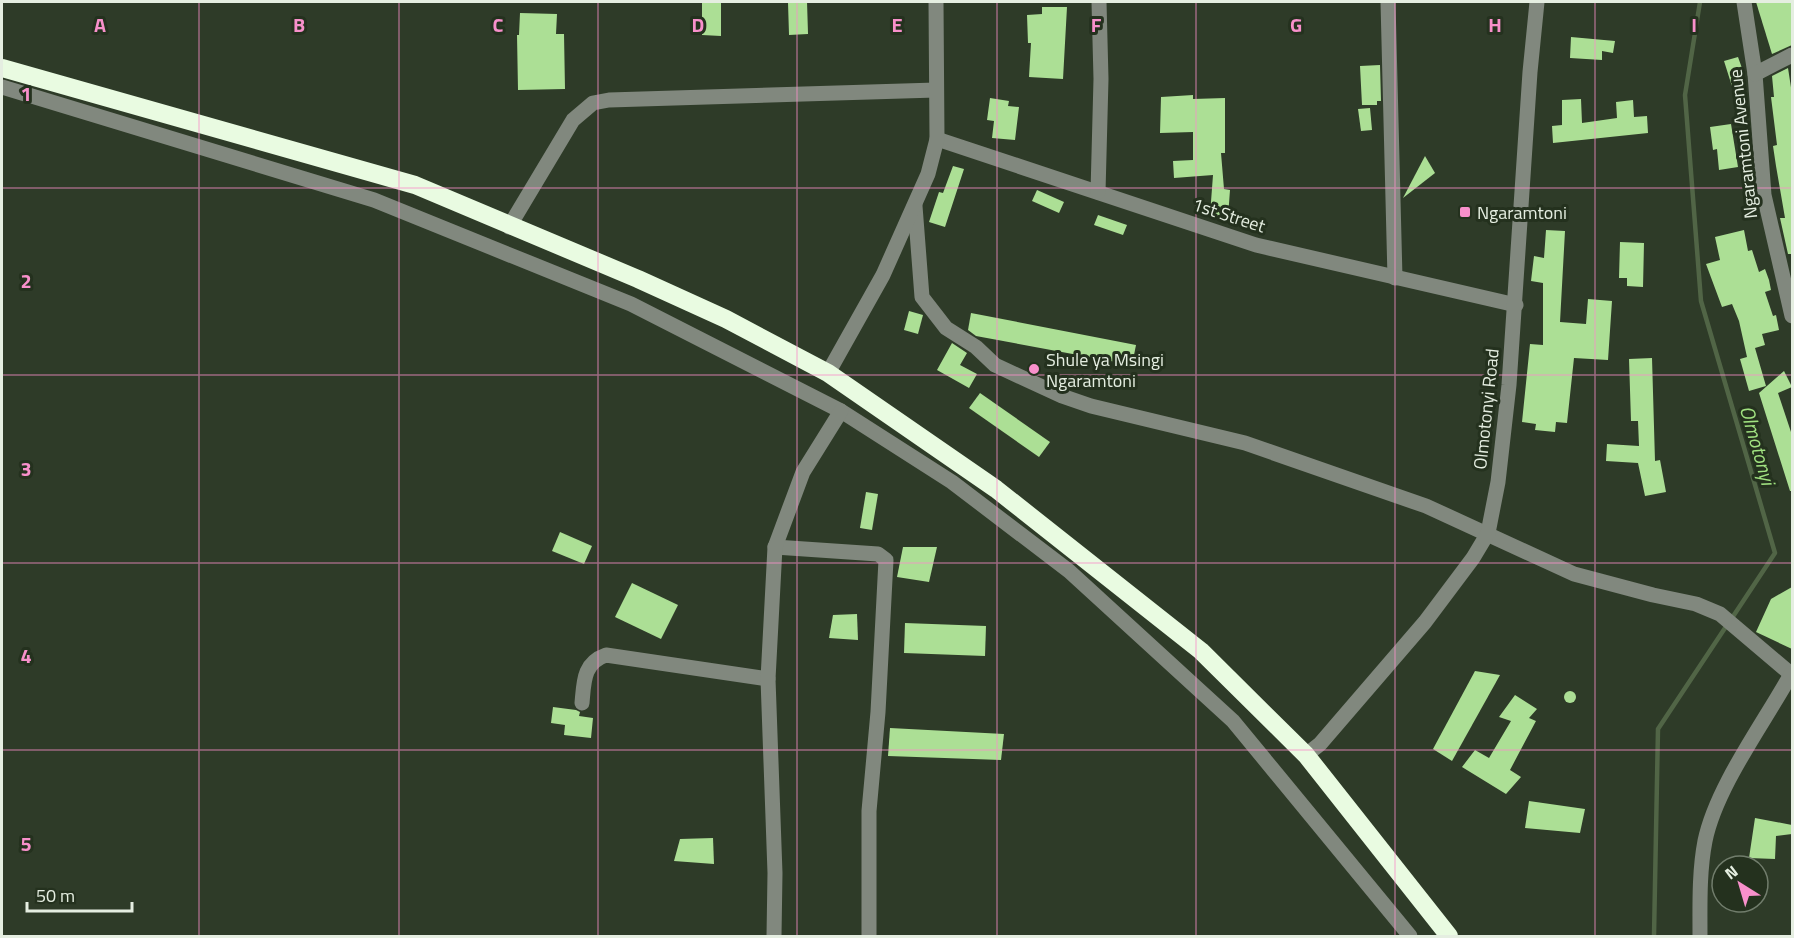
<svg xmlns="http://www.w3.org/2000/svg" width="1794" height="938" font-family="'Titillium Web',sans-serif">
<style>
.lines{fill:none;stroke-linecap:round;stroke-linejoin:round}
.stream{stroke:#516546;stroke-width:4.5}
.building{fill:#acdf95}
.minor{stroke:#81887e;stroke-width:15}
.highway{stroke:#e9fbe1;stroke-width:18}
.grid{fill:none;stroke:#f890cb;stroke-width:1.5;stroke-opacity:0.55}
.poi-dot{fill:#f890cb;stroke:#24311e;stroke-width:2}
.labels{text-anchor:middle;dominant-baseline:central;stroke-width:6;stroke-linejoin:round;paint-order:stroke}
.street-label{font-size:18px;fill:#e5eee1;stroke:#24311e}
.poi-label{font-size:18px;fill:#e5eee1;stroke:#24311e;text-anchor:start}
.water-label{font-size:20px;font-style:italic;fill:#a1e281;stroke:#24311e}
.grid-label{font-size:20px;text-anchor:middle;font-weight:bold;fill:#f890cb;stroke:#24311e;stroke-width:6;stroke-linejoin:round;paint-order:stroke}
</style>
<rect width="100%" height="100%" fill="#2e3b28"/>
<g class="lines">
<!-- stream -->
<g class="stream">
<path d="M 1700,2 L 1685,95 L 1701,301 L 1775,553 L 1732,618"/>
<path d="M 1654,936 L 1658,729 L 1727,625"/>
</g>
</g>
<!-- building -->
<g class="building">
<path d="M 702,2 L 721,2 L 721,36 L 702,35 Z"/>
<path d="M 788,2 L 807,2 L 808,34 L 789,35 Z"/>
<path d="M 1756,2 L 1792,2 L 1792,45 L 1772,54 Z"/>
<path d="M 1042,7 L 1067,7 L 1063,79 L 1029,77 L 1031,43 L 1028,43 L 1027,15 L 1042,14 Z"/>
<path d="M 520,13 L 557,14 L 556,34 L 564,34 L 565,89 L 518,90 L 517,35 L 519,35 Z"/>
<path d="M 1571,37 L 1615,41 L 1613,53 L 1602,51 L 1602,60 L 1570,58 Z"/>
<path d="M 1738,57 L 1743,71 L 1738,72 L 1741,97 L 1736,99 L 1724,61 Z"/>
<path d="M 1380,65 L 1381,101 L 1377,101 L 1377,105 L 1362,105 L 1360,66 Z"/>
<path d="M 1788,68 L 1792,94 L 1792,254 L 1788,254 L 1780,218 L 1785,218 L 1776,166 L 1773,146 L 1777,145 L 1771,97 L 1774,97 L 1772,76 Z"/>
<path d="M 1193,95 L 1193,99 L 1225,98 L 1225,153 L 1221,153 L 1224,189 L 1230,190 L 1228,217 L 1210,215 L 1213,175 L 1174,178 L 1173,161 L 1193,160 L 1193,132 L 1160,133 L 1161,97 Z"/>
<path d="M 990,98 L 1009,101 L 1008,106 L 1019,107 L 1015,140 L 992,138 L 994,121 L 987,120 Z"/>
<path d="M 1581,99 L 1582,123 L 1617,118 L 1616,102 L 1633,100 L 1634,117 L 1647,116 L 1648,133 L 1553,143 L 1552,126 L 1562,125 L 1562,100 Z"/>
<path d="M 1370,108 L 1372,130 L 1361,131 L 1358,109 Z"/>
<path d="M 1731,124 L 1738,167 L 1719,170 L 1717,149 L 1713,150 L 1710,127 Z"/>
<path d="M 1425,156 L 1435,173 L 1403,198 Z"/>
<path d="M 953,166 L 964,169 L 945,227 L 929,222 L 939,192 L 943,193 Z"/>
<path d="M 1037,190 L 1064,202 L 1059,213 L 1032,201 Z"/>
<path d="M 1098,215 L 1127,225 L 1123,235 L 1094,225 Z"/>
<path d="M 1546,230 L 1565,231 L 1560,322 L 1586,324 L 1588,299 L 1612,301 L 1608,360 L 1574,358 L 1567,423 L 1556,422 L 1555,432 L 1535,430 L 1536,424 L 1522,422 L 1530,344 L 1543,345 L 1543,283 L 1531,281 L 1534,256 L 1544,258 Z"/>
<path d="M 1744,230 L 1748,251 L 1752,250 L 1759,272 L 1765,269 L 1769,280 L 1771,290 L 1765,292 L 1773,316 L 1776,315 L 1779,330 L 1762,334 L 1765,345 L 1755,348 L 1766,386 L 1749,391 L 1740,359 L 1747,357 L 1739,321 L 1732,304 L 1722,307 L 1706,264 L 1720,260 L 1715,237 Z"/>
<path d="M 1620,242 L 1644,243 L 1643,287 L 1627,286 L 1627,278 L 1619,278 Z"/>
<path d="M 909,311 L 923,315 L 918,334 L 904,330 Z"/>
<path d="M 971,313 L 1136,345 L 1132,365 L 976,336 L 968,330 Z"/>
<path d="M 952,343 L 967,353 L 960,365 L 977,374 L 969,388 L 937,370 Z"/>
<path d="M 1652,358 L 1655,461 L 1660,460 L 1666,492 L 1645,496 L 1638,463 L 1606,461 L 1607,444 L 1639,446 L 1638,421 L 1631,421 L 1629,359 Z"/>
<path d="M 1784,371 L 1792,387 L 1778,393 L 1792,435 L 1792,491 L 1790,491 L 1759,393 Z"/>
<path d="M 980,393 L 1050,442 L 1039,457 L 969,408 Z"/>
<path d="M 866,492 L 878,494 L 872,530 L 860,528 Z"/>
<path d="M 560,532 L 592,546 L 584,564 L 552,551 Z"/>
<path d="M 903,547 L 937,547 L 929,582 L 897,577 Z"/>
<path d="M 632,583 L 678,605 L 661,639 L 615,617 Z"/>
<path d="M 1792,587 L 1792,649 L 1756,632 L 1771,599 Z"/>
<path d="M 857,614 L 858,640 L 829,638 L 833,615 Z"/>
<path d="M 905,623 L 986,626 L 985,656 L 904,653 Z"/>
<path d="M 1475,671 L 1500,675 L 1452,761 L 1433,749 Z"/>
<circle cx="1570" cy="697" r="6"/>
<path d="M 1515,695 L 1537,709 L 1529,718 L 1536,721 L 1510,770 L 1521,777 L 1506,794 L 1462,767 L 1475,750 L 1489,758 L 1511,721 L 1499,717 Z"/>
<path d="M 553,707 L 576,710 L 580,712 L 579,716 L 593,718 L 591,738 L 564,735 L 565,725 L 551,723 Z"/>
<path d="M 890,728 L 1004,734 L 1001,760 L 888,756 Z"/>
<path d="M 1529,801 L 1585,809 L 1580,833 L 1525,828 Z"/>
<path d="M 1755,818 L 1792,825 L 1792,834 L 1776,836 L 1775,859 L 1749,858 Z"/>
<path d="M 713,838 L 714,864 L 674,861 L 680,839 Z"/>
</g>
<g class="lines">
<!-- minor -->
<g class="minor">
<path d="M 1388,2 L 1395,278"/>
<path d="M 1744,2 L 1755,74 L 1764,195 L 1792,316"/>
<path d="M 1755,74 L 1792,55"/>
<path d="M 2,87 L 374,200 L 631,304 L 841,411 L 952,482 L 1069,571 L 1233,721 L 1410,936"/>
<path d="M 937,139 L 1256,245 L 1516,305"/>
<path d="M 1098,192 L 1101,79 L 1099,2"/>
<path d="M 915,206 L 922,297 L 946,328 L 976,347 L 995,365 L 1062,396 L 1091,406 L 1245,443 L 1426,506 L 1574,574 L 1653,595 L 1696,604 L 1720,614 L 1792,675"/>
<path d="M 509,227 L 573,120 L 593,103 L 609,100 L 936,90"/>
<path d="M 828,373 L 883,275 L 928,174 L 937,139 L 936,2"/>
<path d="M 775,547 L 878,554 L 886,560 L 878,712 L 869,811 L 869,936"/>
<path d="M 582,703 C 584,682 583,663 606,655 L 768,679"/>
<path d="M 1306,755 L 1320,744 L 1425,622 L 1473,558 L 1488,533 L 1498,482 L 1509,385 L 1530,72 L 1537,2"/>
<path d="M 774,936 L 775,873 L 768,679 L 775,547 L 803,472 L 841,411"/>
<path d="M 1700,936 C 1700,905 1699,872 1705,841 C 1716,787 1764,723 1791,674"/>
</g>
<!-- highway -->
<path class="highway" d="M 2,68 L 415,185 L 638,279 L 726,319 L 828,373 L 996,489 L 1201,651 L 1306,755 L 1449,936"/>
</g>
<!-- grid -->
<path class="grid" d="M 199,2 L 199,936M 399,2 L 399,936M 598,2 L 598,936M 797,2 L 797,936M 997,2 L 997,936M 1196,2 L 1196,936M 1395,2 L 1395,936M 1595,2 L 1595,936M 2,188 L 1792,188M 2,375 L 1792,375M 2,563 L 1792,563M 2,750 L 1792,750"/>
<!-- markers -->
<g class="poi-dot">
<rect x="1459" y="206" width="12" height="12" rx="3"/>
<circle cx="1034" cy="369" r="6"/>
</g>
<g class="labels">
<!-- street labels -->
<g class="street-label">
<text transform="translate(1743 144) rotate(-96)">Ngaramtoni Avenue</text>
<text transform="translate(1229 215) rotate(18)">1st Street</text>
<text transform="translate(1486 409) rotate(-84)">Olmotonyi Road</text>
</g>
<!-- poi labels -->
<g class="poi-label">
<text x="1477" y="212">Ngaramtoni</text>
<text x="1046" y="359">Shule ya Msingi<tspan x="1046" dy="21">Ngaramtoni</tspan></text>
</g>
<!-- water labels -->
<g class="water-label">
<text transform="translate(1758 445) rotate(74)">Olmotonyi</text>
</g>
</g>
<g class="grid-label">
<text x="100" y="32">A</text>
<text x="299" y="32">B</text>
<text x="498" y="32">C</text>
<text x="698" y="32">D</text>
<text x="897" y="32">E</text>
<text x="1096" y="32">F</text>
<text x="1296" y="32">G</text>
<text x="1495" y="32">H</text>
<text x="1694" y="32">I</text>
<text x="26" y="101">1</text>
<text x="26" y="288">2</text>
<text x="26" y="476">3</text>
<text x="26" y="663">4</text>
<text x="26" y="851">5</text>
</g>
<!-- border -->
<rect width="1794" height="938" fill="none" stroke="#e5eee1" stroke-width="6"/>
<!-- north arrow -->
<g transform="translate(1740 884) rotate(323)"><circle r="28" fill="#24311e" stroke="#717d6c" stroke-width="1.5"/>
<path d="M0-4.5L10 22L0 15L-10 22Z" fill="#f890cb"/>
<text y="-9" font-size="16" font-weight="bold" text-anchor="middle" fill="#e5eee1">N</text>
</g>
<!-- scale -->
<path d="M27 902v9h105v-9" fill="none" stroke="#e5eee1" stroke-width="3"/>
<text x="36" y="902" font-size="18" fill="#e5eee1" stroke="#24311e" stroke-width="4.5" paint-order="stroke">50 m</text>
</svg>
